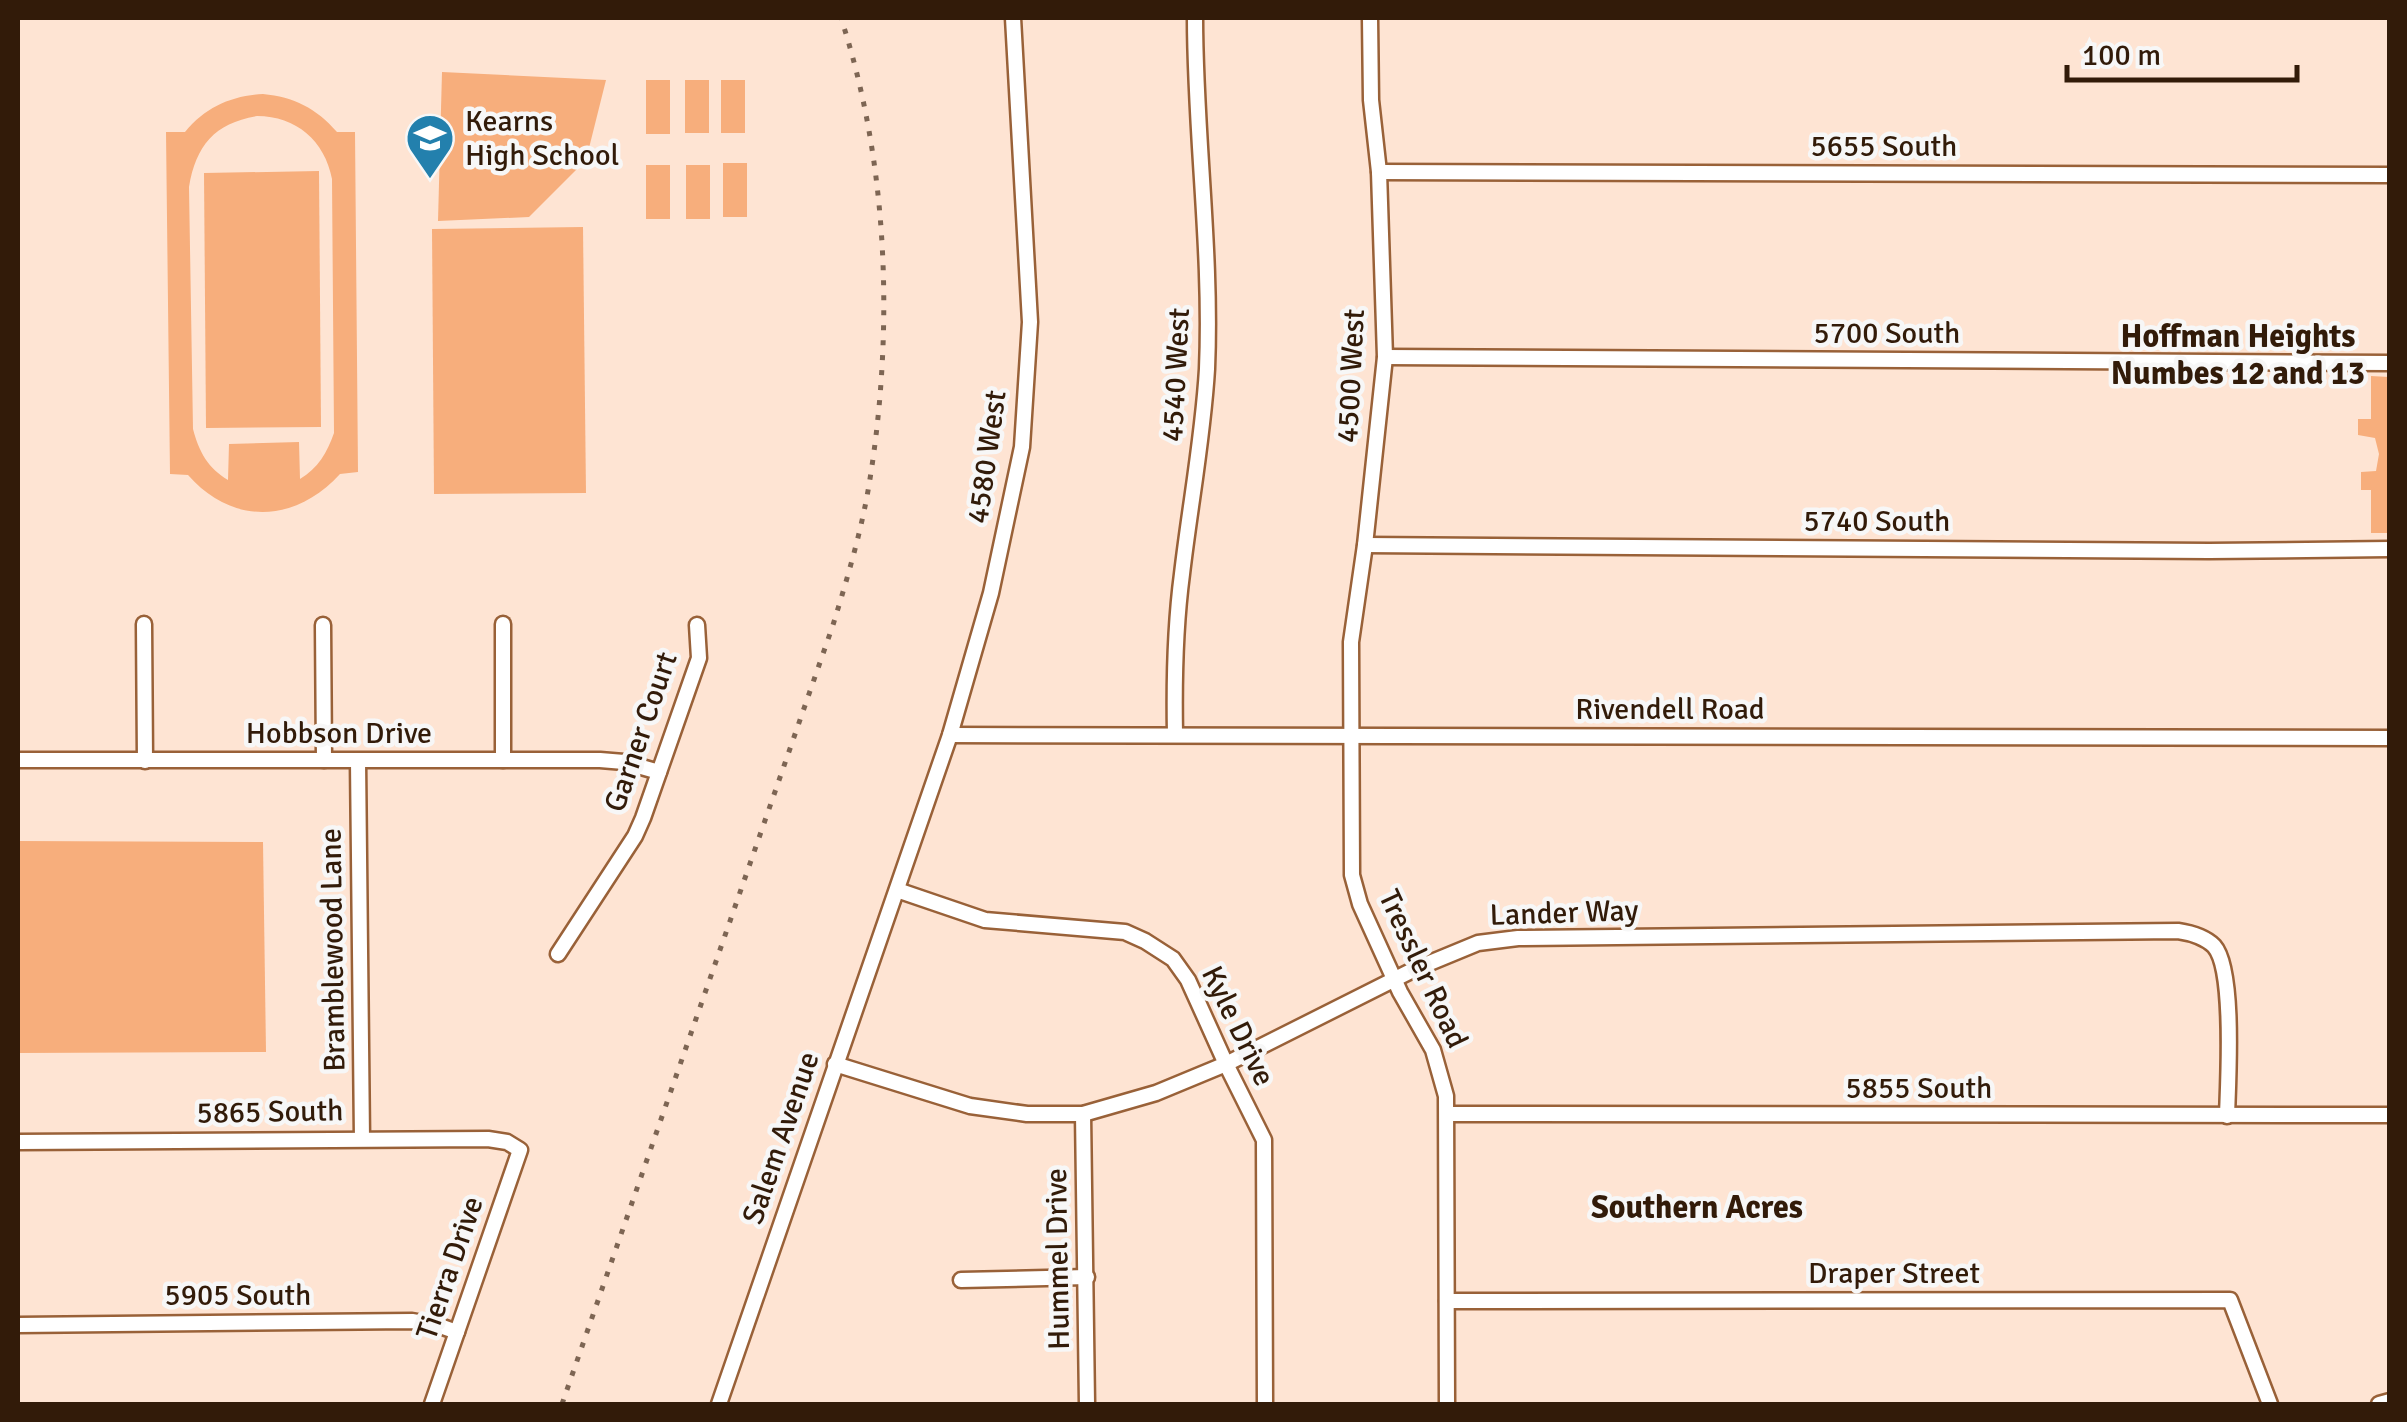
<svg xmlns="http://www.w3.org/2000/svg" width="2407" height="1422" font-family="Signika,sans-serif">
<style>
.green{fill:#f7ae7c;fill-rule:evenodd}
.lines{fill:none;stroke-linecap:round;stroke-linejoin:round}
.minor-casing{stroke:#996138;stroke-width:19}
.minor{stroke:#fff;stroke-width:14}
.rail{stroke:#7d6553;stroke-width:5;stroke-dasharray:5 10;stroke-linecap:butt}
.labels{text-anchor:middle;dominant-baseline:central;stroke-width:9;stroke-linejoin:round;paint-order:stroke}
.poi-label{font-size:30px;fill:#321b09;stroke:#f7f7f7;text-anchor:start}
.street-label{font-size:30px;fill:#321b09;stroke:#f7f7f7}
.neighbourhood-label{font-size:32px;font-weight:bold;fill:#321b09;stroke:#f7f7f7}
</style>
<rect width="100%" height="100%" fill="#fee4d3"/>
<!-- green -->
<g class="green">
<path d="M 442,72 L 606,80 L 586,160 L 529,217 L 438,221 Z"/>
<rect x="646" y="80" width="24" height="54"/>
<rect x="685" y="80" width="24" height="53"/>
<rect x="721" y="80" width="24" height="53"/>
<path d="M 263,94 C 294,97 316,108 337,132 L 355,132 L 358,472 L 340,474 C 295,523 233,526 188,475 L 170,474 L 166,132 L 185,132 C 206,107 231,96 263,94 ZM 257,116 C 296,116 325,141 332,179 L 334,433 C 327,453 318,468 300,479 L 299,442 L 229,444 L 228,480 C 208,468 199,452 193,429 L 189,187 C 196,145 215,123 257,116 Z"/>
<rect x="723" y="163" width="24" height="54"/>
<rect x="646" y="165" width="24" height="54"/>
<rect x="686" y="165" width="24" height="54"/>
<path d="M 319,171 L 321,427 L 206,428 L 204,173 Z"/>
<path d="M 583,227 L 586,493 L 434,494 L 432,229 Z"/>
<path d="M 2371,376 L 2389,377 L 2389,533 L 2371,533 L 2371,490 L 2361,490 L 2361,472 L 2376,471 L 2379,454 L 2375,438 L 2358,435 L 2358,419 L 2371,419 Z"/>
<path d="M 18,841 L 263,842 L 266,1052 L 18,1053 Z"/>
</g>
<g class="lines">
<!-- minor casing -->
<g class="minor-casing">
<g id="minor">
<path d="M 1370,18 L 1371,100 L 1379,172 L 1385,357 L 1365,545 L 1351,642 L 1352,875 L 1360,904 L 1400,992 L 1433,1050 L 1446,1096 L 1447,1404"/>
<path d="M 1379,172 L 2390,175"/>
<path d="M 1385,357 L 2390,363"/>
<path d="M 1365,545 L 2209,551 L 2390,549"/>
<path d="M 144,624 L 145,761"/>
<path d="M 323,625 L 324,760"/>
<path d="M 1175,734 C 1174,681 1175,627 1182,574 C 1190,505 1203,438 1207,369 C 1212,251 1195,135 1195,18"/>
<path d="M 950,735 L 2390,738"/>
<path d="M 18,760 L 600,760 L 624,762 L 659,772"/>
<path d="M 503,760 L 503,624"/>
<path d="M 358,761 L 362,1139"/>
<path d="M 897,890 L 985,920 L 1125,932 L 1145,941 L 1173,959 L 1188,980 L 1226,1064 L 1264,1140 L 1265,1404"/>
<path d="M 558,954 L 635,836 L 643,818 L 699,658 L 697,625"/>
<path d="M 835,1064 L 970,1106 L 1027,1114 L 1083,1114 L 1156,1093 L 1226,1064 L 1415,969 L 1478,943 L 1518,938 L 2178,931 C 2191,933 2205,937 2214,946 C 2235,969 2228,1082 2227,1116"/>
<path d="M 1083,1114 L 1087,1404"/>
<path d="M 1448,1114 L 2390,1115"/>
<path d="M 18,1142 L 488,1139 L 507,1142 L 520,1150 L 432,1404"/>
<path d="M 961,1280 L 1087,1277"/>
<path d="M 1447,1301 L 2230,1300 L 2270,1404"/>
<path d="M 18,1325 L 412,1321 L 440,1326 L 457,1332"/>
<path d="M 719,1404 L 950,735 L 991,593 L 1022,447 L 1030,322 L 1013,18"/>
<path d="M 2379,1404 L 2390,1401"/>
</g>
</g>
<!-- minor -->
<use href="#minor" class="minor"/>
<!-- rail -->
<path class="rail" d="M 562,1404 L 833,625 C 847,579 861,533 869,485 C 894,333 889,165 841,18"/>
</g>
<!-- icons -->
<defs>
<g id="school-pin" transform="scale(2.5)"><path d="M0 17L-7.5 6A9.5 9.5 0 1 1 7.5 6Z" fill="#2380ad" stroke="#f7f7f7"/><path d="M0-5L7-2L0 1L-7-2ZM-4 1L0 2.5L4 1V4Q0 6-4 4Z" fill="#fff"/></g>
</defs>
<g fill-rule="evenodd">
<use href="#school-pin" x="430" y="138"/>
</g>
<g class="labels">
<!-- poi labels -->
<g class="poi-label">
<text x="465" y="121">Kearns<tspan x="465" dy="34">High School</tspan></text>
</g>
<!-- street labels -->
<g class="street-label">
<text x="1884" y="146">5655 South</text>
<text x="1887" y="333">5700 South</text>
<text transform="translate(1176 375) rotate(-87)">4540 West</text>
<text transform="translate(1351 376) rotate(-87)">4500 West</text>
<text transform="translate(987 457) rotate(-82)">4580 West</text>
<text x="1877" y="521">5740 South</text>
<text x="1670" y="709">Rivendell Road</text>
<text transform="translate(641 732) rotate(-71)">Garner Court</text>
<text x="339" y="733">Hobbson Drive</text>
<text transform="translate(1564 913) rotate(-2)">Lander Way</text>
<text transform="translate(333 950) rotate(-91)">Bramblewood Lane</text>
<text transform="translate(1423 969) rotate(65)">Tressler Road</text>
<text transform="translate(1238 1026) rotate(64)">Kyle Drive</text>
<text x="1919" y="1088">5855 South</text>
<text transform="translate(270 1112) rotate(-1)">5865 South</text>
<text transform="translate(781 1138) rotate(-71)">Salem Avenue</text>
<text transform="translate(1058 1259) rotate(-91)">Hummel Drive</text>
<text transform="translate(450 1268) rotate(-71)">Tierra Drive</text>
<text x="1894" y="1273">Draper Street</text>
<text x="238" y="1295">5905 South</text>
</g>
<!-- neighbourhood labels -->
<g class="neighbourhood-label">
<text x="2238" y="336">Hoffman Heights<tspan x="2238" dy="37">Numbes 12 and 13</tspan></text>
<text x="1697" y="1207">Southern Acres</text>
</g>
</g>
<!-- border -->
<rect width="2407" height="1422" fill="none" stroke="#321b09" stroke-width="40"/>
<!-- scale -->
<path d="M2067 65v15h230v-15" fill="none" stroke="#321b09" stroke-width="5"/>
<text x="2082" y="65" font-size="30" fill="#321b09" stroke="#f7f7f7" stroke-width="8" paint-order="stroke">100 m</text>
</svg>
